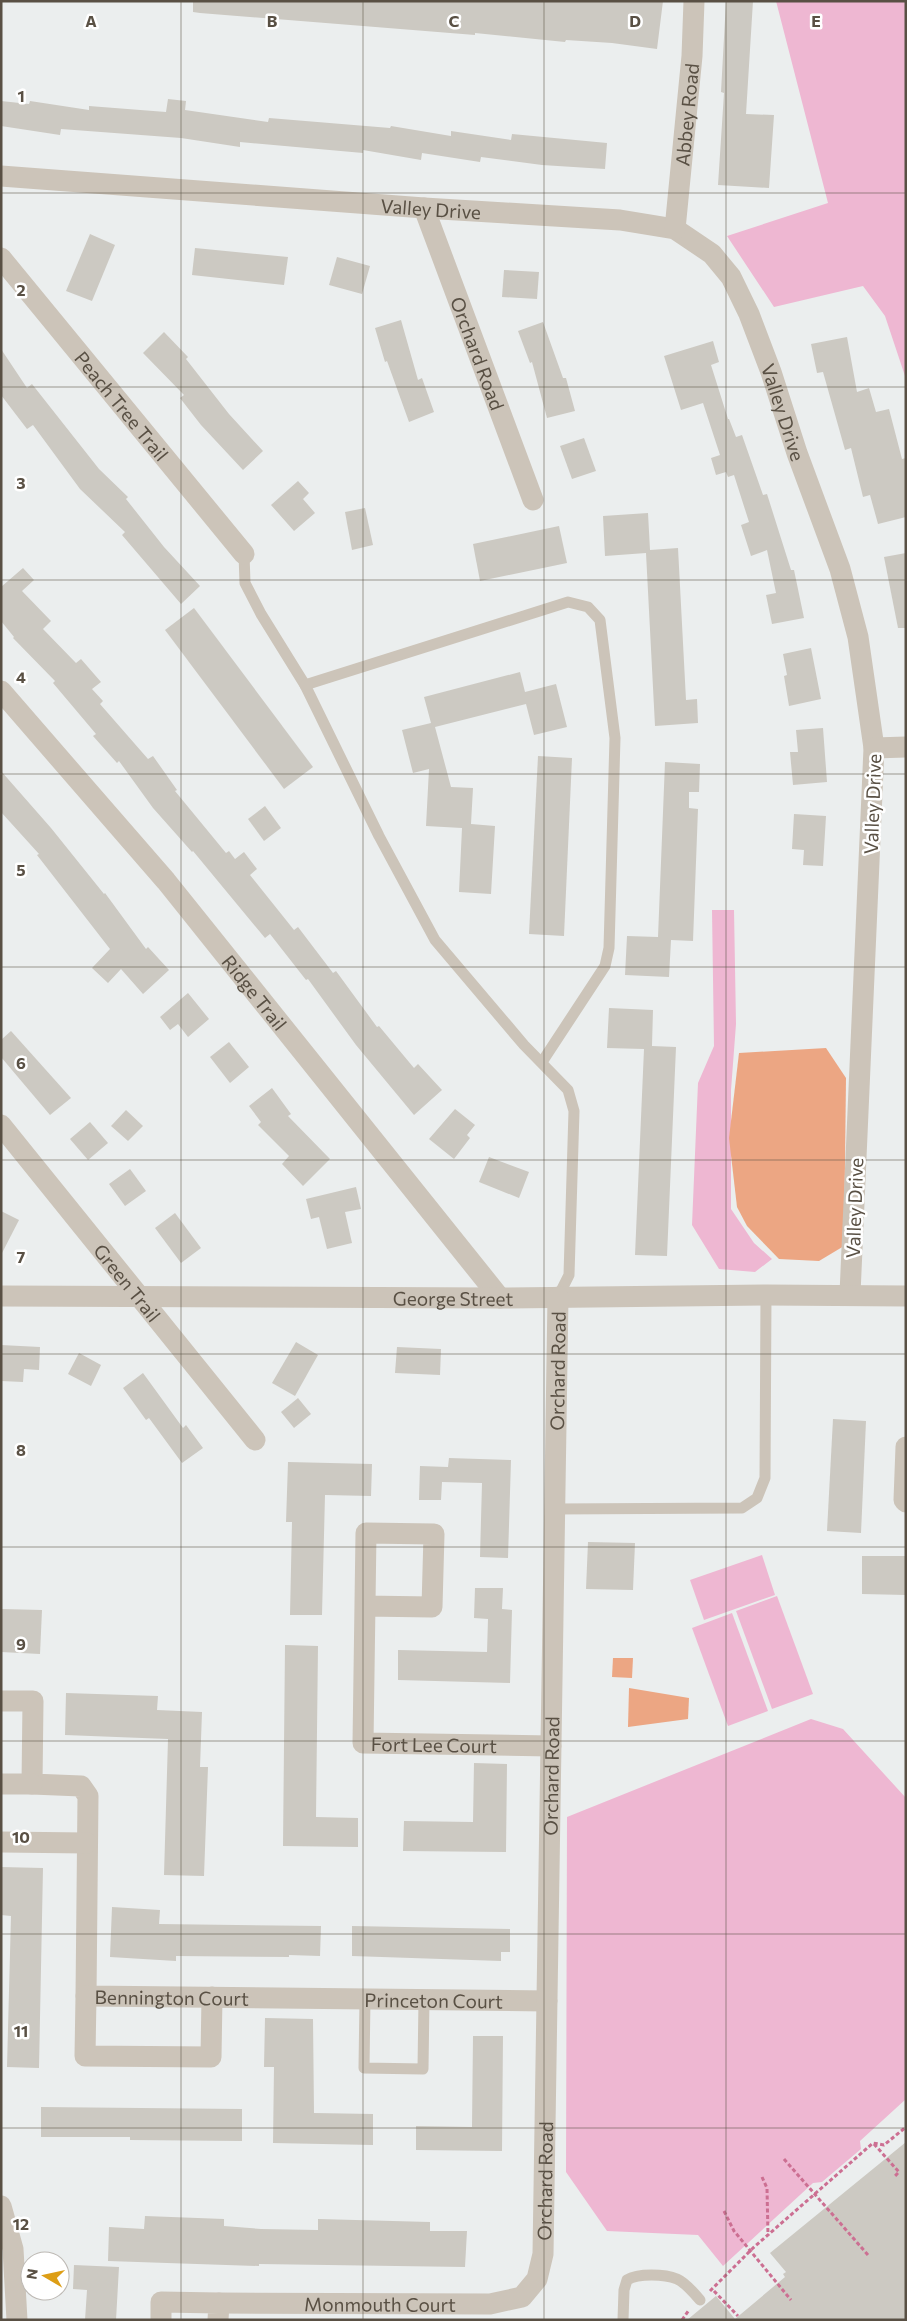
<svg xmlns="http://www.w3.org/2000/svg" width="907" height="2321" font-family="Commissioner,sans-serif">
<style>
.green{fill:#eeb7d2}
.water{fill:#eca683}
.building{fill:#ccc9c2}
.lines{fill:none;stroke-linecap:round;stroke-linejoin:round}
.path{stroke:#cc6f92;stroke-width:3;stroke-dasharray:4 2.5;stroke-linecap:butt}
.lane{stroke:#ccc4b9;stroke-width:11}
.street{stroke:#ccc4b9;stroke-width:21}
.grid{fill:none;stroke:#595044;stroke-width:1;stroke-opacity:0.55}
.labels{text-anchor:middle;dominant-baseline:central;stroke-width:5;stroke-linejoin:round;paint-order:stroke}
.street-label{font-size:19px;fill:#595044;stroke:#fff}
.grid-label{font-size:16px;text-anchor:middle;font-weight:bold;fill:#595044;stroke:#fff;stroke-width:5;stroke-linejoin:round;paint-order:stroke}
</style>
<rect width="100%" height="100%" fill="#ebeeee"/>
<!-- green -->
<g class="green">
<path d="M 776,1 L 906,1 L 906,379 L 885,316 L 863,286 L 774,307 L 727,236 L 828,203 Z"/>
<path d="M 712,910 L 734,910 L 736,1024 L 731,1090 L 731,1209 L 754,1243 L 772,1259 L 755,1272 L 719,1269 L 692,1225 L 698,1083 L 714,1046 Z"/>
<path d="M 762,1555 L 775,1595 L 704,1620 L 690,1580 Z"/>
<path d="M 777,1596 L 813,1694 L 772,1709 L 736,1611 Z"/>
<path d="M 732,1613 L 768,1711 L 728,1726 L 692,1628 Z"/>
<path d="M 811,1719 L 843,1729 L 906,1798 L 906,2099 L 860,2141 L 861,2149 L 822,2182 L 813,2183 L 723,2266 L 698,2235 L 607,2231 L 566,2172 L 567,1817 Z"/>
</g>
<!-- water -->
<g class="water">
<path d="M 826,1048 L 846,1078 L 844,1246 L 819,1261 L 779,1259 L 747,1226 L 737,1207 L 729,1138 L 739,1053 Z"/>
<path d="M 613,1658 L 633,1658 L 632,1678 L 612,1677 Z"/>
<path d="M 629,1688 L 689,1698 L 688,1719 L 628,1727 Z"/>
</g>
<!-- building -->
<g class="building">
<path d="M 193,1 L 663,1 L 657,49 L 612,43 L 566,40 L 565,42 L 475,33 L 475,35 L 200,13 L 193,12 Z"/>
<path d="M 726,1 L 753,1 L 746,114 L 774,115 L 769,188 L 718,185 L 724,93 L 721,92 Z"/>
<path d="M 168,99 L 186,101 L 185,110 L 268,122 L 269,118 L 390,128 L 391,126 L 451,136 L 451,131 L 511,140 L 512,134 L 607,143 L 605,169 L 542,165 L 481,157 L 480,162 L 422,153 L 421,160 L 363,150 L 363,153 L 240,142 L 240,147 L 181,138 L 61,129 L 60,135 L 1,126 L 1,101 L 29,104 L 30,101 L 89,110 L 89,106 L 166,112 Z"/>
<path d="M 90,234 L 115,245 L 92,301 L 66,291 Z"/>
<path d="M 195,248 L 288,257 L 284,285 L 192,275 Z"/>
<path d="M 337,257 L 370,266 L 362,294 L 329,285 Z"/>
<path d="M 504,270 L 539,272 L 537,299 L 502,297 Z"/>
<path d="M 401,320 L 418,380 L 422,378 L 434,412 L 409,422 L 387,361 L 385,362 L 375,328 Z"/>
<path d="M 543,322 L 563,378 L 566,378 L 575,411 L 547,418 L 532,362 L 530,363 L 518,331 Z"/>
<path d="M 164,332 L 188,357 L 186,359 L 229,414 L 263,451 L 243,470 L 201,425 L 180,398 L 184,395 L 143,353 Z"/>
<path d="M 847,337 L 857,392 L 869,388 L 876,412 L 889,409 L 902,459 L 906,458 L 906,517 L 878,524 L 870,495 L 863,497 L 851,448 L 845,450 L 823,372 L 817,373 L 811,344 Z"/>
<path d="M 713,341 L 719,362 L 711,365 L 728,419 L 729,419 L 736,437 L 742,435 L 763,495 L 767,494 L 791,570 L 794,570 L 804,618 L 772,624 L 766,595 L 776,593 L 767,550 L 751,556 L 741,525 L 749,522 L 734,475 L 728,477 L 726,472 L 716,475 L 711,458 L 720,455 L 703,403 L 681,410 L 664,356 Z"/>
<path d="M 1,349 L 27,388 L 32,384 L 99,469 L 128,497 L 126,499 L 164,547 L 200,586 L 181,604 L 122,535 L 125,532 L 80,489 L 33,425 L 27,429 L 1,395 Z"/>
<path d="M 584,438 L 596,471 L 572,479 L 560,446 Z"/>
<path d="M 298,481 L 309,493 L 303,499 L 315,513 L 294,531 L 271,505 Z"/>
<path d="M 365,508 L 373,545 L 352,550 L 345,512 Z"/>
<path d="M 648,513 L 650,550 L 678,548 L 686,700 L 697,699 L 698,723 L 655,726 L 646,553 L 605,556 L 603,516 Z"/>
<path d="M 559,526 L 567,563 L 480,581 L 473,544 Z"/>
<path d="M 906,553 L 906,628 L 898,628 L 884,557 Z"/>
<path d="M 23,568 L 34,580 L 22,591 L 51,621 L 43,629 L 76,663 L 81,659 L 101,682 L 92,689 L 103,701 L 100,704 L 148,759 L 153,756 L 177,790 L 175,791 L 226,853 L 229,851 L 235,859 L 244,852 L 257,869 L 250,875 L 294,930 L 298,927 L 333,973 L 336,971 L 377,1027 L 379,1026 L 414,1068 L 418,1064 L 442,1090 L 414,1115 L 356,1045 L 308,979 L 306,980 L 270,934 L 265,938 L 193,851 L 192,852 L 153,808 L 119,761 L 117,763 L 93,736 L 96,734 L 53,683 L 55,681 L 13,638 L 14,637 L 1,621 L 1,587 Z"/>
<path d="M 194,608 L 313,767 L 284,789 L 165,630 Z"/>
<path d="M 811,648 L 821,699 L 789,706 L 784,676 L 787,675 L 783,654 Z"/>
<path d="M 520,672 L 525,692 L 556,684 L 567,727 L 534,735 L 526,704 L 435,727 L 451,787 L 473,788 L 471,824 L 495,826 L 491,894 L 459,892 L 462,828 L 426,826 L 429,769 L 413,773 L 402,730 L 431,723 L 424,697 Z"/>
<path d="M 823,728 L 827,782 L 793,785 L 790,752 L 798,752 L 796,730 Z"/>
<path d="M 538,756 L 572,758 L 564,936 L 529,934 Z"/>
<path d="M 665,762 L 700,764 L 699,792 L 689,792 L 689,808 L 698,809 L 693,941 L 671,940 L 669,977 L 625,975 L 627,936 L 658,937 Z"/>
<path d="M 1,771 L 51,828 L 104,894 L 105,893 L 146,949 L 148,947 L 169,970 L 143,994 L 121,969 L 108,983 L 92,968 L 110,949 L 37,855 L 39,854 L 1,812 Z"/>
<path d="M 265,806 L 281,828 L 264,841 L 248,819 Z"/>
<path d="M 794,814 L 826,816 L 823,866 L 803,865 L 804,850 L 792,849 Z"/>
<path d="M 188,993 L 209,1019 L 188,1037 L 178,1024 L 170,1030 L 160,1017 Z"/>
<path d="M 609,1008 L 653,1010 L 652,1046 L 676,1047 L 667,1256 L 635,1255 L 644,1049 L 607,1048 Z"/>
<path d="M 11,1031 L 71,1098 L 50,1115 L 1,1057 L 1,1040 Z"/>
<path d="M 229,1042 L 249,1067 L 230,1083 L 210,1057 Z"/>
<path d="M 272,1088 L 291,1114 L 288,1116 L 330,1159 L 303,1186 L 282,1164 L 289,1156 L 258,1125 L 261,1122 L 249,1106 Z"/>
<path d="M 455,1109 L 475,1125 L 467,1135 L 470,1138 L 454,1159 L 429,1139 Z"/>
<path d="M 126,1110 L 143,1126 L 128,1141 L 111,1126 Z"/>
<path d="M 90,1122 L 108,1143 L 88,1160 L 70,1139 Z"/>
<path d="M 489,1157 L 529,1172 L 519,1198 L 479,1182 Z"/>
<path d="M 130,1169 L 146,1191 L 125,1206 L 109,1184 Z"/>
<path d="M 356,1187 L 361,1209 L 345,1212 L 352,1243 L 327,1249 L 319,1217 L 311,1219 L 306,1199 Z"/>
<path d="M 1,1211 L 19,1220 L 1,1255 Z"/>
<path d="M 175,1213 L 201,1248 L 181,1263 L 155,1228 Z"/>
<path d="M 296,1342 L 318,1355 L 295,1396 L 272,1383 Z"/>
<path d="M 1,1345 L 40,1347 L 39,1370 L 24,1369 L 23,1382 L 1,1381 Z"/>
<path d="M 397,1347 L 441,1349 L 440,1375 L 395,1373 Z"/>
<path d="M 79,1353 L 101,1365 L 91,1386 L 68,1374 Z"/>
<path d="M 143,1373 L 183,1428 L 186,1425 L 203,1448 L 182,1463 L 149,1418 L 146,1420 L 123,1388 Z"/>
<path d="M 298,1398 L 311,1414 L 294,1428 L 281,1412 Z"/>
<path d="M 833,1419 L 866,1421 L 861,1533 L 827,1531 Z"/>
<path d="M 449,1458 L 511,1460 L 508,1558 L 480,1557 L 482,1483 L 442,1482 L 441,1500 L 419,1500 L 420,1466 L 448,1467 Z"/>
<path d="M 288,1462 L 372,1464 L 371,1496 L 325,1495 L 322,1615 L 290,1615 L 292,1522 L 286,1522 Z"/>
<path d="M 588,1542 L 635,1543 L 633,1590 L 586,1589 Z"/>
<path d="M 862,1556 L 906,1556 L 906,1595 L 862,1594 Z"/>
<path d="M 475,1588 L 503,1588 L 502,1609 L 512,1610 L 510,1683 L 398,1680 L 398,1650 L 487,1652 L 488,1619 L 474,1618 Z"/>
<path d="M 1,1609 L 42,1610 L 40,1654 L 1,1652 Z"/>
<path d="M 285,1645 L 318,1646 L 316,1817 L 358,1818 L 358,1847 L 283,1846 Z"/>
<path d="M 66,1693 L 158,1696 L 157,1710 L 202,1712 L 200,1767 L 208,1767 L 204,1876 L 164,1875 L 168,1739 L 65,1735 Z"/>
<path d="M 474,1763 L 507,1764 L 506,1852 L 403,1851 L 404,1821 L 473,1822 Z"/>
<path d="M 1,1867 L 43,1868 L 39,2068 L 7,2067 L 11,1916 L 1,1915 Z"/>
<path d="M 112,1907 L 160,1910 L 159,1924 L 321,1926 L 320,1956 L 289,1955 L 289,1957 L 176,1956 L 176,1961 L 110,1957 Z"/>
<path d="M 352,1926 L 510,1929 L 510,1952 L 501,1952 L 501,1961 L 352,1956 Z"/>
<path d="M 265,2018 L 313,2019 L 314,2113 L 373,2114 L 373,2145 L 273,2143 L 274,2067 L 264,2067 Z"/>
<path d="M 473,2036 L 503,2036 L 502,2151 L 416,2150 L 416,2126 L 472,2127 Z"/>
<path d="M 41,2107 L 242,2109 L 242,2141 L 130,2140 L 130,2137 L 41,2137 Z"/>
<path d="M 906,2142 L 906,2320 L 687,2320 L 716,2296 L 735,2319 L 785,2277 L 783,2274 L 786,2272 L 770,2253 Z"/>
<path d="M 145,2216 L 224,2219 L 224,2226 L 261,2229 L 318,2230 L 318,2219 L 430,2222 L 430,2231 L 467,2231 L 465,2267 L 259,2264 L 259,2266 L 108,2261 L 109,2227 L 144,2229 Z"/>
<path d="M 74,2265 L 119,2267 L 116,2320 L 85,2320 L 87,2290 L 73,2289 Z"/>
</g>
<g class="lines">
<!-- path -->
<g class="path">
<path d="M 874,2144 L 899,2172 L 895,2176"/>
<path d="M 784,2159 L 868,2255"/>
<path d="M 762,2177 L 767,2188 L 768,2235"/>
<path d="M 724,2211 L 734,2231 L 791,2300"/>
<path d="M 710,2291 L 753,2248 L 873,2143 L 884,2145 L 906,2127"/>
<path d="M 714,2291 L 738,2316"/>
<path d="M 682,2320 L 689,2310"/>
</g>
<!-- lane -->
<g class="lane">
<path d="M 244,554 L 245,583 L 261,614 L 305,685 L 379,836 L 435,940 L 524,1045 L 568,1090 L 574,1111 L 569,1275 L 558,1297"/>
<path d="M 305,685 L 568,602 L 588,607 L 600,620 L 615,738 L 609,948 L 605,966 L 542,1062"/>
<path d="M 554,1509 L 742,1508 L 757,1498 L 765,1478 L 766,1295"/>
<path d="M 365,1999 L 364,2068 L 423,2069 L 424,2000"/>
<path d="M 623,2320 L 624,2290 L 627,2280 C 638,2273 665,2274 677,2279 C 686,2283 694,2293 700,2300"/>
</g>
<!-- street -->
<g class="street">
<path id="s1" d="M 1,176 L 424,208 L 620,220 L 675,229 L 712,254 L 731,277 L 749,314 L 771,372 L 797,453 L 840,569 L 858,637 L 874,748 L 850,1294"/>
<path id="s2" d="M 424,208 L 533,500"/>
<path id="s3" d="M 675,229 L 692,56 L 694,1"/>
<path id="s4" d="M 1,258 L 244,554"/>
<path id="s5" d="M 1,691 L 166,881 L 500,1298"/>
<path d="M 874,748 L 906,747"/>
<path id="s6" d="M 1,1125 L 255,1440"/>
<path id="s7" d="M 1,1296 L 500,1298 L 766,1295 L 906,1296"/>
<path d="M 906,1447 L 904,1500 L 906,1502"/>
<path id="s8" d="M 365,1606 L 432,1607 L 434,1534 L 366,1533 L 363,1743 L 551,1746"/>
<path id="s9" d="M 1,1701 L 33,1701 L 32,1784 L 81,1786 L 88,1796 L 86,1996 L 547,2001"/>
<path d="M 1,1784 L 32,1784"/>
<path d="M 1,1842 L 87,1843"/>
<path d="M 86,1996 L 85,2056 L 211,2057 L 212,1997"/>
<path d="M 1,2206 L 13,2249 L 17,2320"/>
<path id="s10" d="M 219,2303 L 490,2304 L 522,2297 L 537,2279 L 543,2254 L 558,1297"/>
<path d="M 161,2320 L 161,2302 L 219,2303 L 218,2320"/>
</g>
</g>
<!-- grid -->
<path class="grid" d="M 181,1 L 181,2320M 363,1 L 363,2320M 544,1 L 544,2320M 726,1 L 726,2320M 1,193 L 906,193M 1,387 L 906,387M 1,580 L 906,580M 1,774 L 906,774M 1,967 L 906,967M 1,1160 L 906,1160M 1,1354 L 906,1354M 1,1547 L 906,1547M 1,1741 L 906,1741M 1,1934 L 906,1934M 1,2128 L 906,2128"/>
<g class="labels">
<!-- street labels -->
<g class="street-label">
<text stroke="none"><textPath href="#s3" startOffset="115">Abbey Road</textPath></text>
<text stroke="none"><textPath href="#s1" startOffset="431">Valley Drive</textPath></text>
<text stroke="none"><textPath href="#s2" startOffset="155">Orchard Road</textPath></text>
<text stroke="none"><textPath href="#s4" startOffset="191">Peach Tree Trail</textPath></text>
<text stroke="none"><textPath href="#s1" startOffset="896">Valley Drive</textPath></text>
<text transform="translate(872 804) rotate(-88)">Valley Drive</text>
<text stroke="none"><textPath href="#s5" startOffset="394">Ridge Trail</textPath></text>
<text transform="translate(854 1208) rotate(-88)">Valley Drive</text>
<text stroke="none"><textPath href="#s6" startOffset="202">Green Trail</textPath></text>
<text stroke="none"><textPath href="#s7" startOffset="452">George Street</textPath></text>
<text stroke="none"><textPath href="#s10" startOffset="1236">Orchard Road</textPath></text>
<text stroke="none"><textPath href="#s8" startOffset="489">Fort Lee Court</textPath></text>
<text stroke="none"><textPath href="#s10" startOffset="831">Orchard Road</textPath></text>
<text stroke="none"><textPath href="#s9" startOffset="462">Bennington Court</textPath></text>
<text stroke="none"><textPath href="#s9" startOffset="724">Princeton Court</textPath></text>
<text stroke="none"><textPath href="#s10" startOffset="426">Orchard Road</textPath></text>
<text stroke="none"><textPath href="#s10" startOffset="161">Monmouth Court</textPath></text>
</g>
</g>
<g class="grid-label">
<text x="91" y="27">A</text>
<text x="272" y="27">B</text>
<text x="454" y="27">C</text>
<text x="635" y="27">D</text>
<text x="816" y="27">E</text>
<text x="21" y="102">1</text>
<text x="21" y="296">2</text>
<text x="21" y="489">3</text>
<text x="21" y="683">4</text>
<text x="21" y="876">5</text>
<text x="21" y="1069">6</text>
<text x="21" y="1263">7</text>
<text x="21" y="1456">8</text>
<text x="21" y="1650">9</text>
<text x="21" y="1843">10</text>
<text x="21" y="2037">11</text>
<text x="21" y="2230">12</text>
</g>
<!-- border -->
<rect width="907" height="2321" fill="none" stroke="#595044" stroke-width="5"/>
<!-- north arrow -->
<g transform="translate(45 2276) rotate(279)"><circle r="24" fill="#ffffff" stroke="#bdb9b4"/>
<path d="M0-4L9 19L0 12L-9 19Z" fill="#dd9e16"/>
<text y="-8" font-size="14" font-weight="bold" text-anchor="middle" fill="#595044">N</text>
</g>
</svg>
